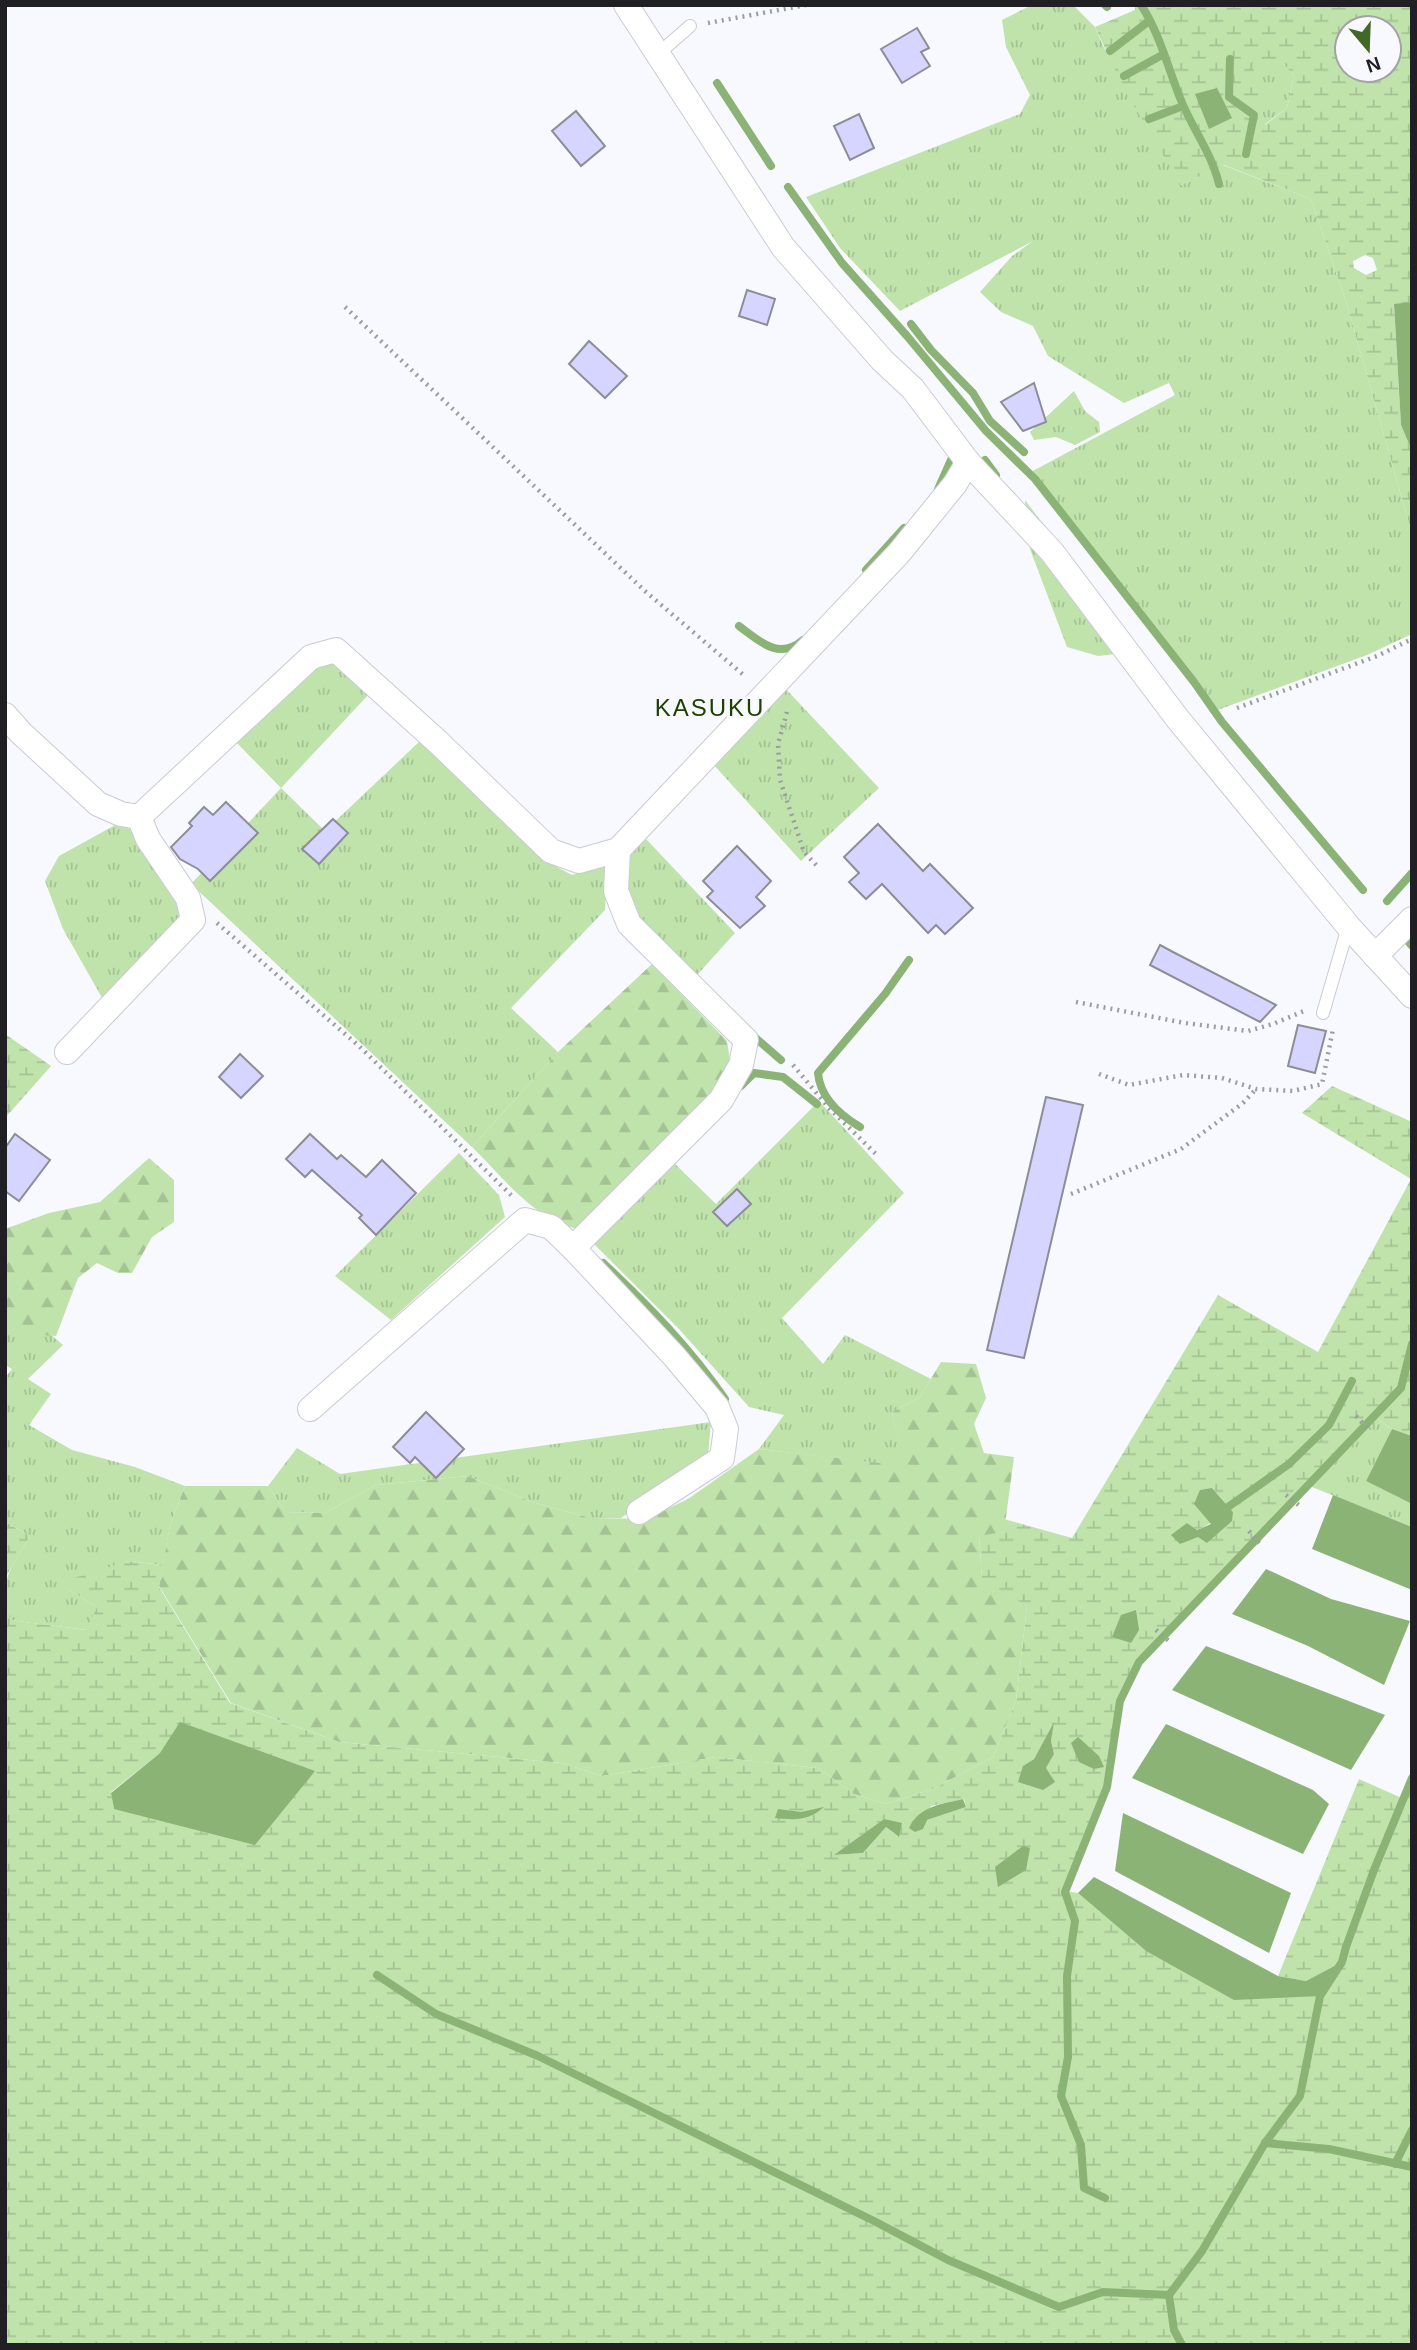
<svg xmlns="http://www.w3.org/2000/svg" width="1417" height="2350" font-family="Arial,sans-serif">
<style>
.grass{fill:url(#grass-tufts)}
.forest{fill:url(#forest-firs)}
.wetland{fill:url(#wetland-marsh);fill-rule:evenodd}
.water{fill:#8cb376}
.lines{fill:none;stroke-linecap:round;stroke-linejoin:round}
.stream{stroke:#8cb376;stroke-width:8}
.building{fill:#d6d5ff;stroke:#8d8d96;stroke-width:2}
.lane-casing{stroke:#cacad4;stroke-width:14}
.street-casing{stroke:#cacad4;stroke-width:26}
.path{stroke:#9c9ca2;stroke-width:4.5;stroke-dasharray:2 5;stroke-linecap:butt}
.lane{stroke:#fff;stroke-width:12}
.street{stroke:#fff;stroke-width:24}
.labels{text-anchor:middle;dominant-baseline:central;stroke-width:6;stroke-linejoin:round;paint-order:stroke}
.quarter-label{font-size:24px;letter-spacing:2px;fill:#1e4100;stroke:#f8f8ff}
</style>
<defs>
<pattern id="grass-tufts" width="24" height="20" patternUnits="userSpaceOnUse" patternTransform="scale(1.75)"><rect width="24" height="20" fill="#bfe3ab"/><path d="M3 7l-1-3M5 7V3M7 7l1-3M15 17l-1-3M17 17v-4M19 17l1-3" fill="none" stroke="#a4c293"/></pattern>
<pattern id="forest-firs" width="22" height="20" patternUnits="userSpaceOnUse" patternTransform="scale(1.75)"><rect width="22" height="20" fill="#bfe3ab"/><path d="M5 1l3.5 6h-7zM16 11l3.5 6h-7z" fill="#a4c293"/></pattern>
<pattern id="wetland-marsh" width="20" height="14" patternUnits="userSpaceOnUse" patternTransform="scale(1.75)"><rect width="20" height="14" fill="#bfe3ab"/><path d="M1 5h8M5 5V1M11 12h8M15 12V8" fill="none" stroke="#a4c293"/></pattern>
</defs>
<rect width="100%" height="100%" fill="#f8f8ff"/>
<!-- grass -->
<g class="grass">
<path d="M 1032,5 L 1073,5 L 1095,27 L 1103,46 L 1181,185 L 1223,165 L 1311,199 L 1347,305 L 1412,534 L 1412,634 L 1367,655 L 1215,711 L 1029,473 L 1175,395 L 1169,383 L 1124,403 L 1048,356 L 1033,326 L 1001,312 L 980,292 L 1012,256 L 1033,241 L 900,311 L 840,248 L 806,197 L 1020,114 L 1030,95 L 1006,47 L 1002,20 Z"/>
<path d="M 1251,61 L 1281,62 L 1294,75 L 1287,108 L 1264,125 Z"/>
<path d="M 1074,391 L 1085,411 L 1099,422 L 1100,432 L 1075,445 L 1056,437 L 1034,440 L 1030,432 Z"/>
<path d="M 1025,500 L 1139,651 L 1098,656 L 1067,647 L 1030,549 Z"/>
<path d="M 340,661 L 371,692 L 281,788 L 325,831 L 421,740 L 542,859 L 572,875 L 607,864 L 605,910 L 511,1008 L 558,1052 L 472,1147 L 191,884 L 281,788 L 234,740 L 310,665 Z"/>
<path d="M 784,687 L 879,788 L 801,861 L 713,764 Z"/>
<path d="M 117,824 L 136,831 L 165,876 L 183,918 L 105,1003 L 63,929 L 45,881 L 59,856 Z"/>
<path d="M 645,838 L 735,933 L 696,976 L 636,918 L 623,884 L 628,858 Z"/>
<path d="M 819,1101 L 904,1193 L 782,1318 L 823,1364 L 845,1335 L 931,1379 L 920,1397 L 892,1412 L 906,1467 L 759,1449 L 784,1415 L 749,1407 L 679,1329 L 593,1243 L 674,1163 L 716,1204 Z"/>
<path d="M 459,1153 L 499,1195 L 505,1217 L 391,1320 L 335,1276 Z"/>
<path d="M 5,1296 L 63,1345 L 28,1379 L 51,1394 L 29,1425 L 72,1450 L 135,1467 L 185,1486 L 170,1525 L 163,1565 L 128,1561 L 69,1590 L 97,1607 L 87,1630 L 9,1620 C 1,1575 8,1574 30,1536 L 5,1522 L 5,1378 L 12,1369 L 5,1365 Z"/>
<path d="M 1373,1416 L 1392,1429 L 1366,1481 L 1412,1504 L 1412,1527 L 1307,1485 Z"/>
<path d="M 711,1422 L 708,1456 L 621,1518 L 591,1518 L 532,1502 L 468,1476 L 376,1485 L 325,1513 L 285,1512 L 268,1486 L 297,1448 L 340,1474 Z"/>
</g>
<!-- forest -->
<g class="forest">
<path d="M 652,964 L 727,1041 L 730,1061 L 708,1097 L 579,1229 C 535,1221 503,1177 472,1147 L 558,1052 Z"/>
<path d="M 149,1158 L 174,1180 L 174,1222 L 152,1237 L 132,1273 L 118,1273 L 97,1263 L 78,1278 L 56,1336 L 27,1334 L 5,1318 L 5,1229 L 49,1213 L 100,1202 Z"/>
<path d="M 941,1362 L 976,1364 L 986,1398 L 974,1424 L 984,1453 L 1014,1457 L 1004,1532 L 979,1537 L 982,1579 L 1027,1606 L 1016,1701 L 993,1757 L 935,1788 L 886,1804 L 854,1794 L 818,1768 L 716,1757 L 602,1776 L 562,1763 L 339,1742 L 231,1703 L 159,1586 L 170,1525 L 185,1486 L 268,1486 L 285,1512 L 325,1513 L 376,1485 L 468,1476 L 532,1502 L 591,1518 L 646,1519 L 688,1499 L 759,1449 L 905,1466 L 892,1412 L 920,1397 Z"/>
</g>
<!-- wetland -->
<g class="wetland">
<path d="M 1135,5 L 1412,5 L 1412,302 L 1394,305 L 1401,425 L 1412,451 L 1412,534 L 1347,305 L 1311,199 L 1224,165 L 1181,185 L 1124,89 L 1095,27 L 1135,10 ZM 1347,28 L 1389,28 L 1389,70 L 1347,70 ZM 1252,62 L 1281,62 L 1294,75 L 1287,108 L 1265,125 ZM 1365,255 L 1373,258 L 1377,270 L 1366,275 L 1354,268 L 1353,261 Z"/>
<path d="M 5,1034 L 51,1066 L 5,1118 Z"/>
<path d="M 1332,1086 L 1412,1122 L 1412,1436 L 1392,1429 L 1373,1416 L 1139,1662 L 1120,1701 L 1107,1787 L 1065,1891 L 1078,1893 L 1146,1951 L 1319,1996 L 1341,1963 L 1306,1981 L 1278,1976 L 1359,1779 L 1404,1799 L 1412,1778 L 1412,2345 L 5,2345 L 5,1598 L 10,1620 L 86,1630 L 97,1607 L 69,1590 L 74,1578 L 128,1561 L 163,1565 L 159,1587 L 230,1703 L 339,1742 L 562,1763 L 602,1776 L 716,1757 L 818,1768 L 854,1794 L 886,1804 L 935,1788 L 993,1757 L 1016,1701 L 1027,1606 L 982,1580 L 979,1536 L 1003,1532 L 1004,1519 L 1072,1538 L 1218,1295 L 1318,1352 L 1411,1179 L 1302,1113 ZM 1212,1488 L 1233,1512 L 1180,1544 L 1187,1523 L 1197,1530 L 1211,1523 ZM 1053,1724 L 1051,1741 L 1054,1754 L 1046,1768 L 1023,1766 L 1034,1759 ZM 160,1753 L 114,1809 L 111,1792 ZM 964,1799 L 966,1807 L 927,1820 L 931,1806 ZM 884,1819 L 898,1837 L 886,1827 L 863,1853 L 835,1855 Z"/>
<path d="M 5,1522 L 30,1536 L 5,1578 Z"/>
</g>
<!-- water -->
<g class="water">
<path d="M 1217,88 L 1232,118 L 1209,129 L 1195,94 Z"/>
<path d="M 1412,302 L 1412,451 L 1401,425 L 1394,304 Z"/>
<path d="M 1392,1429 L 1412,1436 L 1412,1504 L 1366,1481 Z"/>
<path d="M 1212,1488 L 1233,1512 L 1232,1521 L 1207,1543 L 1198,1537 L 1180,1544 L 1171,1535 L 1187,1523 L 1197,1530 L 1211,1524 L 1194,1504 L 1200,1490 Z"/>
<path d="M 1333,1495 L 1412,1527 L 1412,1590 L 1312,1549 Z"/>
<path d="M 1266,1569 L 1331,1599 L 1410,1621 L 1384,1685 L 1308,1646 L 1232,1614 Z"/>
<path d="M 1136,1610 L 1139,1630 L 1131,1643 L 1112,1637 L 1121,1615 Z"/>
<path d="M 1206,1646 L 1385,1715 L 1351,1770 L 1172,1690 Z"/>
<path d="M 180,1722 L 315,1771 L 255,1845 L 114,1809 L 111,1793 L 160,1753 Z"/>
<path d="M 1054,1722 L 1051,1741 L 1054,1754 L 1046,1768 L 1055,1782 L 1043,1790 L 1018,1782 L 1023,1766 L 1034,1759 Z"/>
<path d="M 1166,1724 L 1313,1790 L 1329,1804 L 1303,1854 L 1132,1778 Z"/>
<path d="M 1078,1737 L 1099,1756 L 1104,1767 L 1094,1769 L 1079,1762 L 1071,1743 Z"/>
<path d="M 963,1799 L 966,1807 L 927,1820 L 923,1829 L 915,1832 L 909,1828 C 919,1806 942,1804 963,1799 Z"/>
<path d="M 824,1807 C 808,1821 796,1820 775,1818 L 778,1809 L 801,1812 Z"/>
<path d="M 1123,1813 L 1291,1893 L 1269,1953 L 1115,1871 Z"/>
<path d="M 884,1819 L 902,1823 L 899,1837 L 886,1827 L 863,1853 L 834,1855 Z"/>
<path d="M 1023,1846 L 1030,1848 L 1026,1870 L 998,1887 L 995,1867 Z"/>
<path d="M 1094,1877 L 1278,1976 L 1306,1981 L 1342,1962 L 1320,1996 L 1234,2000 L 1146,1951 L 1078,1893 Z"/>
</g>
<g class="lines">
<!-- stream -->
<g class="stream">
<path d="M 1105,5 L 1107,7"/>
<path d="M 1141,5 C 1161,35 1169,73 1183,105 C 1195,132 1212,155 1219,184"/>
<path d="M 1110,51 L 1149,21"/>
<path d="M 1230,59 L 1229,97 L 1254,115 L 1246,154"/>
<path d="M 1124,76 L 1164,54"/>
<path d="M 717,83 L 771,166"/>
<path d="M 1149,119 L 1183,106"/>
<path d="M 788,187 L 842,263 L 907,336 L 986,431 L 1035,479 L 1194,682 L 1222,722 L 1363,890"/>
<path d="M 911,324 L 931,350 L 973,393 L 990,421 L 1024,452"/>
<path d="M 985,460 L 996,475"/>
<path d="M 938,489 L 954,453"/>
<path d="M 866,570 L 904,528"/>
<path d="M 739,626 C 759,641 779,661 803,640"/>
<path d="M 1387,901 L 1412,873"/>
<path d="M 1402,934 L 1412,946"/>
<path d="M 751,1034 L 781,1060"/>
<path d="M 741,1086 L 754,1073 L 783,1077 L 817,1104"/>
<path d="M 860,1127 C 840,1115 820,1097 818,1073 L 885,994 L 909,960"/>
<path d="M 603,1263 C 648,1305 690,1348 725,1399"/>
<path d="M 1228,1507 L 1289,1464 L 1329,1425 L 1352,1381"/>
<path d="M 377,1975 L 436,2014 L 538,2056 L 874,2221 L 948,2260 L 1059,2307 L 1103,2292 L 1169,2295"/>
<path d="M 1265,2143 L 1329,2149 L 1412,2167"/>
<path d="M 1395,2164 L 1412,2130"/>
<path d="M 1105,2198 L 1084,2188 L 1081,2145 L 1061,2096 L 1068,2057 L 1067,1976 L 1075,1921 L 1065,1892 L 1107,1787 L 1120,1701 L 1139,1662 L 1401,1388 L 1412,1344"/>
<path d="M 1182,2345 L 1174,2330 L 1169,2295 L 1202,2251 L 1265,2143 L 1300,2096 L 1320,1996 L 1342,1962 L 1346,1947 L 1374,1870 L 1412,1778"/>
</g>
</g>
<!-- building -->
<g class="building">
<path d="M 917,28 L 929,48 L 921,52 L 930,66 L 902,83 L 881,49 Z"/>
<path d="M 576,111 L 605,146 L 581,166 L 552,131 Z"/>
<path d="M 859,114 L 874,148 L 850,160 L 834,126 Z"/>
<path d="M 747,290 L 775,299 L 767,325 L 739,316 Z"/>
<path d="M 589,341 L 627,376 L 605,398 L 569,364 Z"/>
<path d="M 1034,383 L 1046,422 L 1023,431 L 1001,402 Z"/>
<path d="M 226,802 L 258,833 L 210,881 L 198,869 L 180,859 L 171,847 L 192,826 L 189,823 L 204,807 L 213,815 Z"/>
<path d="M 333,819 L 348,833 L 319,864 L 302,849 Z"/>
<path d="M 878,824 L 923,871 L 930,864 L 973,908 L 945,934 L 936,925 L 928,933 L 882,884 L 866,899 L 849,882 L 859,873 L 844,857 Z"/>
<path d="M 737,846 L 771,881 L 756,897 L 765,906 L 740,928 L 707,897 L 713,891 L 703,881 Z"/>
<path d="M 1160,945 L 1173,952 L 1276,1005 L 1260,1022 L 1150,965 Z"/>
<path d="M 1298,1025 L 1326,1031 L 1315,1073 L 1288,1066 Z"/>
<path d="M 240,1054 L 263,1076 L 241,1098 L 219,1077 Z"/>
<path d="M 1046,1097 L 1083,1105 L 1024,1358 L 987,1350 Z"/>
<path d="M 15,1134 L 50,1160 L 19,1201 L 5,1191 L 5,1148 Z"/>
<path d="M 310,1134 L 337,1159 L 341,1155 L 366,1177 L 382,1160 L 416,1193 L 376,1235 L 359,1218 L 362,1215 L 312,1170 L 305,1177 L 286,1159 Z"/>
<path d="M 737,1189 L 751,1204 L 727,1226 L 713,1212 Z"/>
<path d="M 426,1412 L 464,1449 L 436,1478 L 415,1457 L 410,1463 L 393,1447 Z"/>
</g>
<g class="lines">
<!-- lane casing -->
<g class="lane-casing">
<g id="lane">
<path d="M 658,54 L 690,26"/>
<path d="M 1323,1013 L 1348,927"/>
</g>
</g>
<!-- street casing -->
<g class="street-casing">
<g id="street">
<path d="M 626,5 L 783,247 L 882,360 L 913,389 L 968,462 L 1052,552 L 1177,718 L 1349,927 L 1412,996"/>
<path d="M 5,715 L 21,733 L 98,804 L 121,814 L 139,817"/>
<path d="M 1375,956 L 1412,919"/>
<path d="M 67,1052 L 193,920 L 188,898 L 148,839 L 139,817 L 311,657 L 336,650 L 439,743 L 551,851 L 579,861 L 618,850 L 899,553 L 955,484 L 968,462"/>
<path d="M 573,1248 L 674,1356 L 717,1407 L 726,1429 L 722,1458 L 639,1512"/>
<path d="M 310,1409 L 525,1220 L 551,1227 L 573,1248 L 721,1100 L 741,1065 L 746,1040 L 629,924 L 616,891 L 618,850"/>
</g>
</g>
<!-- path -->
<g class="path">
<path d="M 708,23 L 806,5"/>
<path d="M 345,307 L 646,592 L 746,677"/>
<path d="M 1237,708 L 1377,656 L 1412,639"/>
<path d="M 787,712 L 778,744 L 780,780 L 804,852 L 818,867"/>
<path d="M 217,923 L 359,1046 L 513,1197"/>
<path d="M 1076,1002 L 1185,1023 L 1248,1031 L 1273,1024 L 1304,1011"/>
<path d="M 793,1065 L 829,1108 L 878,1156"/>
<path d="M 1099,1074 L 1129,1085 L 1183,1075 L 1222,1078 L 1256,1089 L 1293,1091 L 1322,1084 L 1333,1029"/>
<path d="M 1071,1194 L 1181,1149 L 1243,1103 L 1256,1089"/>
<path d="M 1356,1416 L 1369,1430"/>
<path d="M 1286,1495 L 1300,1506"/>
<path d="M 1249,1531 L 1262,1547"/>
<path d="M 1156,1630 L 1170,1642"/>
</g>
<!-- lane -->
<use href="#lane" class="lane"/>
<!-- street -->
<use href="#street" class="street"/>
</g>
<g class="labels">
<!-- quarter labels -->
<g class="quarter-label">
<text x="710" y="707">KASUKU</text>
</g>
</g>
<!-- border -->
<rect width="1417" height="2350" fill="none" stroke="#202024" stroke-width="14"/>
<!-- north arrow -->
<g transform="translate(1368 49) rotate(161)"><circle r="33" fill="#f8f8ff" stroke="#a2a2a7" stroke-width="2"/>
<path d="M0-5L12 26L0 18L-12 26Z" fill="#406925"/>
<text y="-10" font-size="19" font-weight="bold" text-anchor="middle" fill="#202024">N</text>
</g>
</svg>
